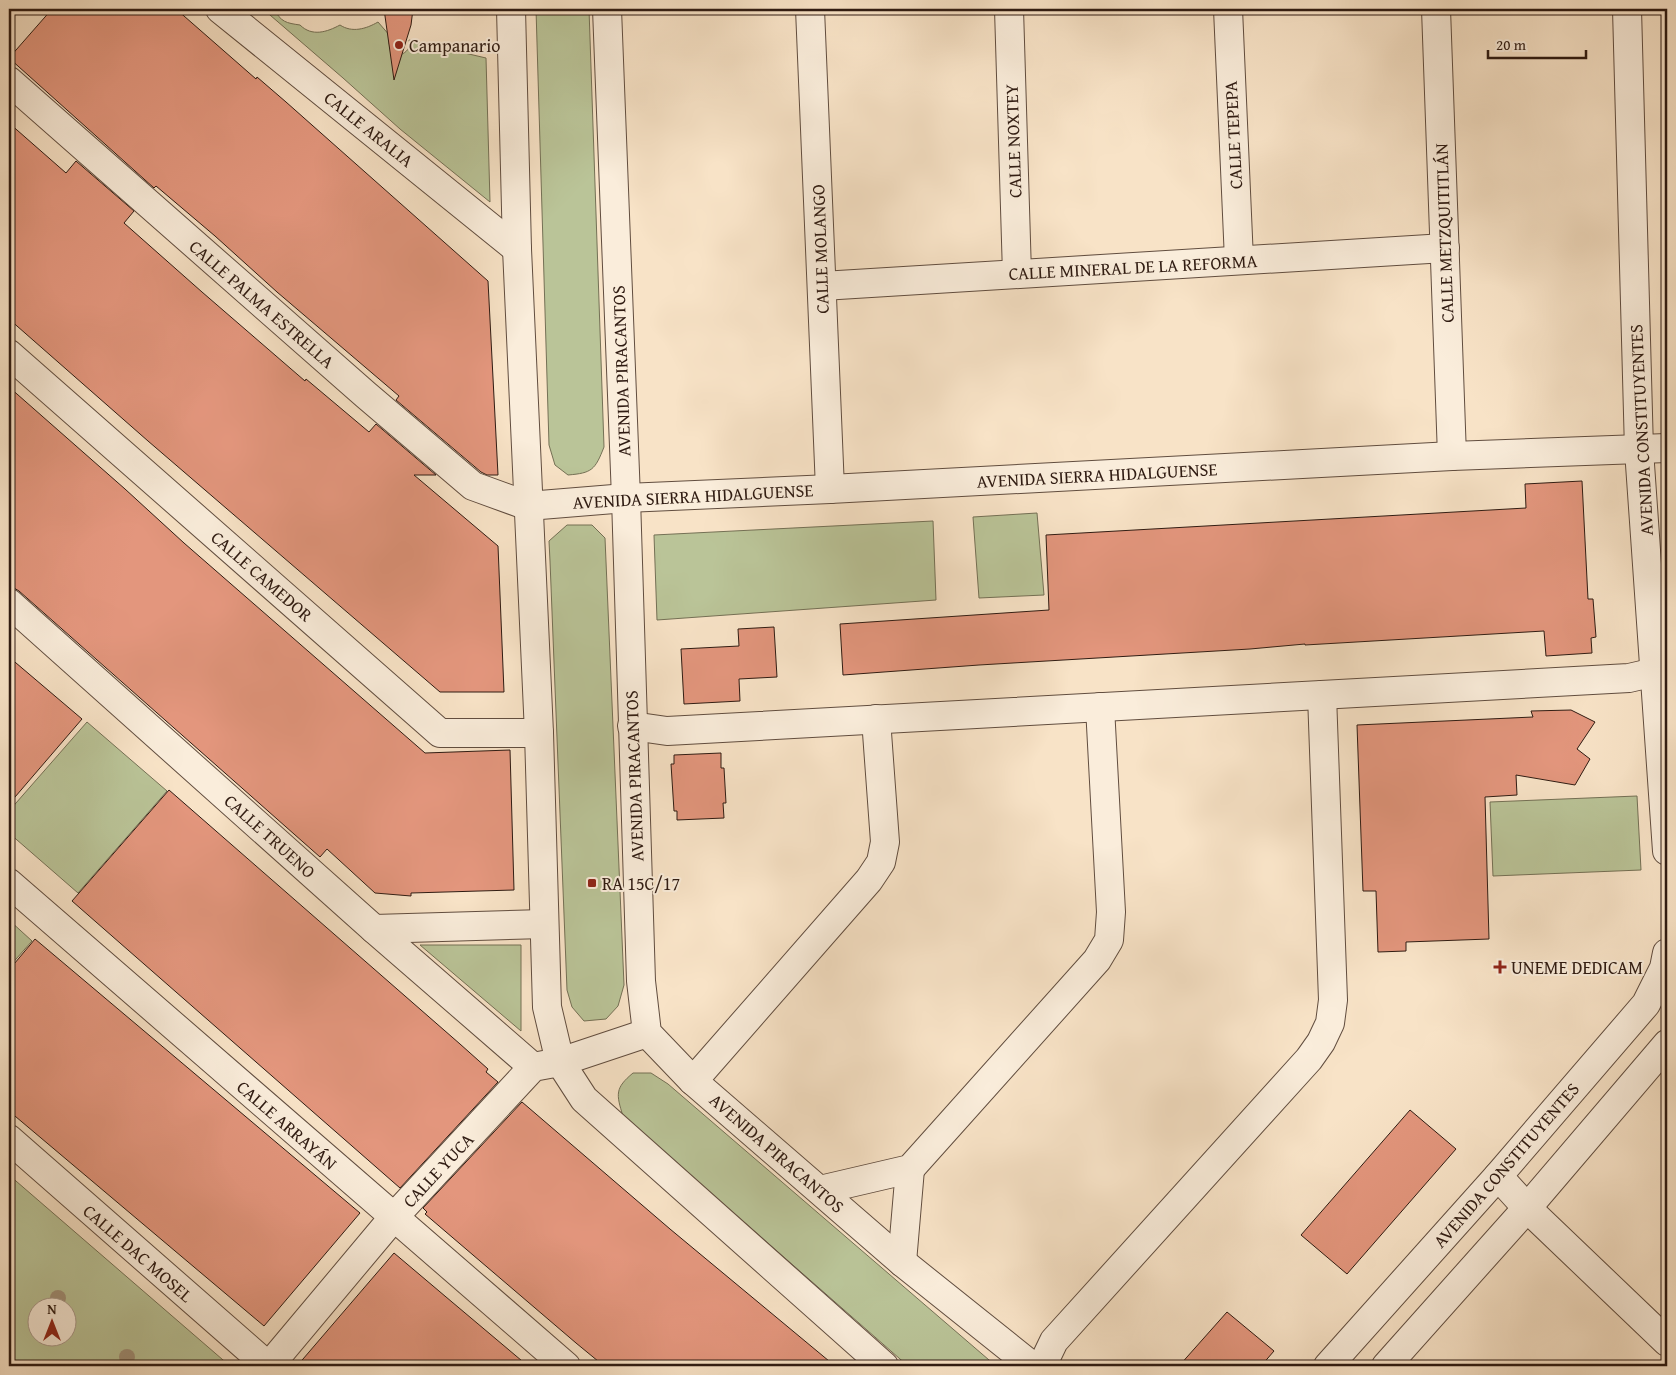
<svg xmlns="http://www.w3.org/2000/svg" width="1676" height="1375" font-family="'Gentium Book Plus',serif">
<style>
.green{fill:#bac498;stroke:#747055;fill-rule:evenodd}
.building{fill:#e3967d;stroke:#2f1b12}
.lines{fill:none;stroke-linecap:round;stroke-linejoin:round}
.minor-casing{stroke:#614d3f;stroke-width:30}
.minor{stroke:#faeddb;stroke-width:28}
.tree{fill:#a19179}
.poi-dot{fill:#8f2418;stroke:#faeddb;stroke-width:2}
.labels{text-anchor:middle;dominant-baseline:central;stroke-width:4;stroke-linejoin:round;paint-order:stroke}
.poi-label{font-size:18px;fill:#2f1b12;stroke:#faeddb;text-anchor:start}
.street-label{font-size:18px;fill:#2f1b12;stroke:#faeddb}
</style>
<rect width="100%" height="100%" fill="#f8e3c7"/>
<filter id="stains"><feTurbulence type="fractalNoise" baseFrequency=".004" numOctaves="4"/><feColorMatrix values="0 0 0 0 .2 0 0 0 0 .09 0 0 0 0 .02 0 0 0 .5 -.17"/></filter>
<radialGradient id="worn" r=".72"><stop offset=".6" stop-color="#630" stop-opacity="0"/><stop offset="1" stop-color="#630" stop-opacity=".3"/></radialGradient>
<!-- green -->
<g class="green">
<path d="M 263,9 L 274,9 C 281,22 286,23 300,25 C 312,37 327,32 340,25 C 352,33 366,29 378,22 L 391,37 L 389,43 L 391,50 L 400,55 C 407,52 411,48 409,40 L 486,58 L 490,202 L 400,129 L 343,78 Z"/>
<path d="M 536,9 L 589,9 L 604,447 C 595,470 592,473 568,475 L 555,465 L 549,445 Z"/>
<path d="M 1037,513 L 1044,595 L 979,598 L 973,517 Z"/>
<path d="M 933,521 L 936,600 L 657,620 L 654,535 Z"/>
<path d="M 567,525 L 592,525 L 605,538 L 624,985 L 618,1006 L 606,1019 L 584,1021 L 572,1007 L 567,990 L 550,561 L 549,541 Z"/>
<path d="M 87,722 L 167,791 L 78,893 L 9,833 L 9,811 Z"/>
<path d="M 1637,796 L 1641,870 L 1493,876 L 1490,802 Z"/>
<path d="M 9,920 L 32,941 L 9,967 Z"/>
<path d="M 420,945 L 521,945 L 521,1031 Z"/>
<path d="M 633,1073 L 651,1073 L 668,1084 L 996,1366 L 908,1366 L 623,1116 C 616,1094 615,1088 633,1073 Z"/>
<path d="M 9,1175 L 230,1366 L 9,1366 ZM 38,1308 L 68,1308 L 68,1338 L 38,1338 Z"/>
</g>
<!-- building -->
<g class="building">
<path d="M 52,9 L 176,9 L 256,79 L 257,77 L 286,102 L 488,281 L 498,475 L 487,475 L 481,472 L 396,400 L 399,396 L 277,292 L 215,236 L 156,186 L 154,188 L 9,58 Z"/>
<path d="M 384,9 L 413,9 L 411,25 L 394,80 Z"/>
<path d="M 9,123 L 66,173 L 76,161 L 134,211 L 124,223 L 202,292 L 305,381 L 306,379 L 369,432 L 376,424 L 436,475 L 414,475 L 498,546 L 504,692 L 440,692 L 148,441 L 9,319 Z"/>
<path d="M 9,387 L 125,489 L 184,543 L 425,753 L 510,750 L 514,890 L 411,893 L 411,896 L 375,893 L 327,849 L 320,857 L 19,591 L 9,585 Z"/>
<path d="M 1582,481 L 1588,599 L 1593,599 L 1596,637 L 1591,638 L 1592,653 L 1546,656 L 1544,631 L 1305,645 L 1305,644 L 1250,649 L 979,665 L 843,675 L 840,624 L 1049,610 L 1046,535 L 1526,508 L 1525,484 Z"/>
<path d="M 774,627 L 777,677 L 739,679 L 740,701 L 684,704 L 681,649 L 739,646 L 738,629 Z"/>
<path d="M 9,657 L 82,719 L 9,804 Z"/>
<path d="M 1571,710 L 1595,722 L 1577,749 L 1590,759 L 1575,785 L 1516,775 L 1517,795 L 1485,797 L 1489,939 L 1406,942 L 1406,951 L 1378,952 L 1376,891 L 1363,891 L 1357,725 L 1533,717 L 1531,711 Z"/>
<path d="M 721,753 L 721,768 L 724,768 L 726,803 L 723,803 L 724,818 L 677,820 L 677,811 L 674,811 L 671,764 L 674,764 L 674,755 Z"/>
<path d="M 169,790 L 460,1044 L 488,1069 L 486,1072 L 498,1082 L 400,1188 L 72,901 Z"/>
<path d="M 35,939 L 360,1213 L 264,1326 L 9,1111 L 9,970 Z"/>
<path d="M 522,1102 L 670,1229 L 835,1366 L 604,1366 L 576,1343 L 425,1214 L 427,1212 L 423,1208 Z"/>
<path d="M 1410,1110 L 1456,1149 L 1347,1274 L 1301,1235 Z"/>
<path d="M 394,1253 L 452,1302 L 528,1366 L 297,1366 Z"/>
<path d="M 1227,1312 L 1274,1351 L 1261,1366 L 1179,1366 Z"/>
</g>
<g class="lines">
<!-- minor casing -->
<g class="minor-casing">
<g id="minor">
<path d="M 220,9 L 517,249"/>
<path d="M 511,9 L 517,249 L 539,733 L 547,1007 L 560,1062 L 584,1099 L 884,1366"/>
<path d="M 607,9 L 626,498 L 641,981 L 647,1033 L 693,1081 L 902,1262 L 1032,1366"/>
<path d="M 810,9 L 830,489"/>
<path d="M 1009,9 L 1017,274"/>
<path d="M 1228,9 L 1239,260"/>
<path d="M 1436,9 L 1452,456"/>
<path d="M 1627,9 L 1639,450 L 1667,851"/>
<path d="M 9,81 L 366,395 L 473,486 L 528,506 L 626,498 L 830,489 L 1452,456 L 1667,448"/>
<path d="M 822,286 L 1445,248"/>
<path d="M 9,354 L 440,733 L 539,733"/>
<path d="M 9,603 L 374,929 L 533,1067"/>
<path d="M 632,726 L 667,731 L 1629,678 L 1655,672"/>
<path d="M 9,883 L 566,1366"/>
<path d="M 374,929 L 544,924"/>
<path d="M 693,1081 L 869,880 L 881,862 L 885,842 L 876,719"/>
<path d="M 9,1139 L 268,1366"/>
<path d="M 1498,1176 L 1527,1208 L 1667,1342"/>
<path d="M 820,1190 L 910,1169 L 1097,960 L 1109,940 L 1111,912 L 1100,707"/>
<path d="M 902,1262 L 910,1169"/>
<path d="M 269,1366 L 393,1218 L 533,1067 L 560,1062 L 647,1033"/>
<path d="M 1042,1366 L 1054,1341 L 1309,1059 L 1321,1042 L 1330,1023 L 1333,1000 L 1322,695"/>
<path d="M 1328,1366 L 1498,1176 L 1646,1004 L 1664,968 L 1667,953"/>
<path d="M 1386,1366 L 1527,1208 L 1667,1044"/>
</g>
</g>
<!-- minor -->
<use href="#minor" class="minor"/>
</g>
<!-- trees -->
<g class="tree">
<circle cx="58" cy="1298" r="8"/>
<circle cx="127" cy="1357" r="8"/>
</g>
<!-- markers -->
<g class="poi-dot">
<circle cx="399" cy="45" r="5"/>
<rect x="587" y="878" width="10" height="10" rx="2.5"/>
<path d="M1497.5 959.5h5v5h5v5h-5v5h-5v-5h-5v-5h5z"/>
</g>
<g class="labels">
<!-- poi labels -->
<g class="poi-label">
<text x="409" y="45">Campanario</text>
<text x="602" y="883">RA 15C/17</text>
<text x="1511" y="967">UNEME DEDICAM</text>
</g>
<!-- street labels -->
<g class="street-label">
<text transform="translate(369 129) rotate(39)">CALLE ARALIA</text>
<text transform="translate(1233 135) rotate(-93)">CALLE TEPEPA</text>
<text transform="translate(1013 141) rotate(-92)">CALLE NOXTEY</text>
<text transform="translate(1444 233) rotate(-92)">CALLE METZQUITITLÁN</text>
<text transform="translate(820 249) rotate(-92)">CALLE MOLANGO</text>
<text transform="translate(1133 267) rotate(-3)">CALLE MINERAL DE LA REFORMA</text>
<text transform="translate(262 304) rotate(41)">CALLE PALMA ESTRELLA</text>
<text transform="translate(621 371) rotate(-92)">AVENIDA PIRACANTOS</text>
<text transform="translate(1641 430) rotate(-93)">AVENIDA CONSTITUYENTES</text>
<text transform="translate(1097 475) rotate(-3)">AVENIDA SIERRA HIDALGUENSE</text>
<text transform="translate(693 496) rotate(-3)">AVENIDA SIERRA HIDALGUENSE</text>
<text transform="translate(262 576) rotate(41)">CALLE CAMEDOR</text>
<text transform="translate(634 776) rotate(-92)">AVENIDA PIRACANTOS</text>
<text transform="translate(270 836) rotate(42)">CALLE TRUENO</text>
<text transform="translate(287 1125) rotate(41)">CALLE ARRAYÁN</text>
<text transform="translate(777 1153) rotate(41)">AVENIDA PIRACANTOS</text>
<text transform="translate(1506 1165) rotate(-49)">AVENIDA CONSTITUYENTES</text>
<text transform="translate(438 1170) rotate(-47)">CALLE YUCA</text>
<text transform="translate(138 1253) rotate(41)">CALLE DAC MOSEL</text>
</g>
</g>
<!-- margin -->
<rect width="1676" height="1375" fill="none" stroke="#f8e3c7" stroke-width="30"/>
<rect x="10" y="10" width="1656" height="1355" fill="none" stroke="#2f1b12" stroke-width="2.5"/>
<rect x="15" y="15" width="1646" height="1345" fill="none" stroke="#2f1b12"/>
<!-- north arrow -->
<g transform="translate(52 1322)"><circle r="24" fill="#faeddb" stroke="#a9998b"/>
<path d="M0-4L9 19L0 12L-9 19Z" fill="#8f2418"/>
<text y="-8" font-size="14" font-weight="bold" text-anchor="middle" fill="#2f1b12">N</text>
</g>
<!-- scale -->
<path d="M1488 50v8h98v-8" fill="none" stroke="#2f1b12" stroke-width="2.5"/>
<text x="1496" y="50" font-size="15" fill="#2f1b12" stroke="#faeddb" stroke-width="4" paint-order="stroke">20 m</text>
<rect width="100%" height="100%" filter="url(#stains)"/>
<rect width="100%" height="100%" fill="url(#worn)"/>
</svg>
